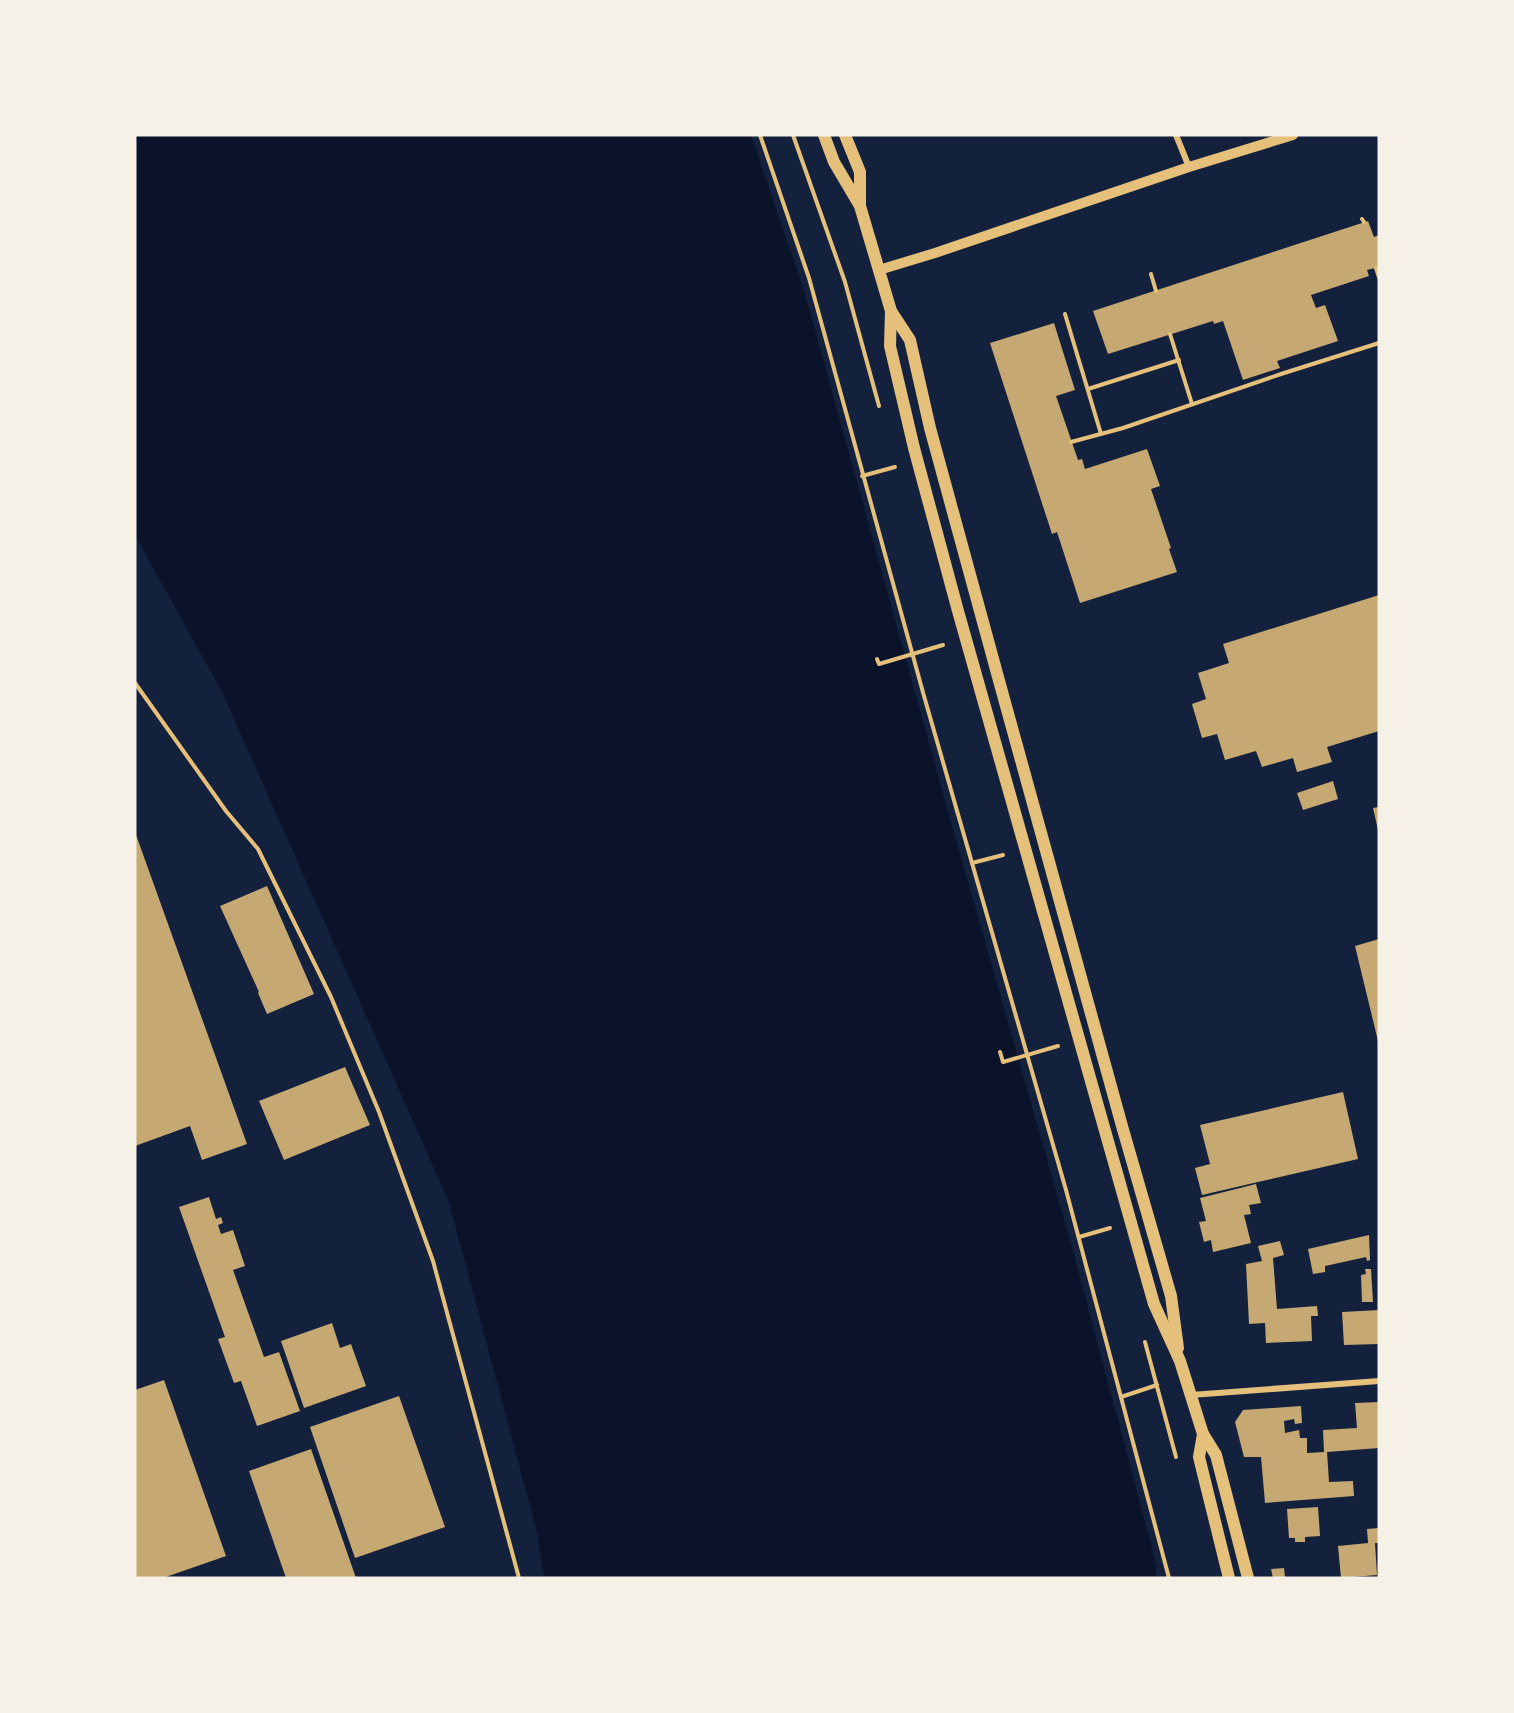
<svg xmlns="http://www.w3.org/2000/svg" width="1514" height="1713" font-family="'PT Sans',sans-serif">
<style>
.water{fill:#0b132b}
.building{fill:#c6a872}
.lines{fill:none;stroke-linecap:round;stroke-linejoin:round}
.path{stroke:#e5c07b;stroke-width:4}
.minor{stroke:#e5c07b;stroke-width:6}
.tertiary{stroke:#e5c07b;stroke-width:10}
.secondary{stroke:#e5c07b;stroke-width:12}
</style>
<rect width="100%" height="100%" fill="#14213d"/>
<!-- water -->
<path class="water" d="M 135,135 L 751,135 L 803,287 L 949,815 L 1073,1251 L 1157,1567 L 1155,1578 L 544,1578 L 537,1532 L 449,1202 L 222,692 L 135,535 Z"/>
<!-- building -->
<g class="building">
<path d="M 1368,221 L 1374,237 L 1379,235 L 1379,267 L 1367,270 L 1369,276 L 1311,295 L 1316,308 L 1325,305 L 1338,341 L 1277,361 L 1280,368 L 1243,380 L 1223,321 L 1214,324 L 1213,321 L 1108,354 L 1093,311 Z"/>
<path d="M 1054,323 L 1075,390 L 1056,396 L 1078,460 L 1082,459 L 1085,469 L 1147,449 L 1160,486 L 1151,489 L 1171,548 L 1169,549 L 1177,572 L 1080,603 L 1057,532 L 1052,534 L 990,343 Z"/>
<path d="M 1379,595 L 1379,731 L 1327,747 L 1332,762 L 1297,772 L 1293,758 L 1262,767 L 1256,751 L 1225,760 L 1217,734 L 1202,738 L 1192,704 L 1206,699 L 1198,673 L 1229,663 L 1223,644 Z"/>
<path d="M 1333,781 L 1338,799 L 1303,810 L 1297,793 Z"/>
<path d="M 1379,807 L 1379,830 L 1378,830 L 1373,808 Z"/>
<path d="M 135,832 L 247,1144 L 202,1160 L 190,1126 L 135,1146 Z"/>
<path d="M 267,886 L 314,994 L 267,1014 L 258,993 L 259,992 L 220,906 Z"/>
<path d="M 1379,939 L 1379,1041 L 1378,1041 L 1355,946 Z"/>
<path d="M 345,1067 L 370,1125 L 284,1160 L 259,1101 Z"/>
<path d="M 1343,1092 L 1358,1159 L 1202,1195 L 1195,1168 L 1210,1164 L 1200,1125 Z"/>
<path d="M 1256,1184 L 1261,1203 L 1249,1205 L 1251,1214 L 1244,1215 L 1251,1243 L 1213,1252 L 1211,1240 L 1204,1242 L 1199,1222 L 1206,1221 L 1200,1198 Z"/>
<path d="M 209,1197 L 216,1219 L 221,1217 L 223,1223 L 218,1225 L 221,1234 L 233,1230 L 245,1266 L 233,1270 L 264,1357 L 279,1352 L 300,1411 L 257,1426 L 241,1381 L 234,1383 L 218,1339 L 225,1337 L 179,1207 Z"/>
<path d="M 1369,1235 L 1370,1260 L 1367,1261 L 1366,1257 L 1325,1266 L 1325,1272 L 1313,1274 L 1308,1249 Z"/>
<path d="M 1280,1241 L 1284,1255 L 1273,1258 L 1277,1309 L 1317,1306 L 1318,1316 L 1311,1316 L 1312,1341 L 1266,1343 L 1265,1323 L 1249,1324 L 1246,1264 L 1262,1261 L 1258,1246 Z"/>
<path d="M 1365,1269 L 1371,1269 L 1373,1302 L 1362,1302 L 1361,1275 L 1366,1274 Z"/>
<path d="M 1379,1310 L 1379,1344 L 1344,1345 L 1342,1312 Z"/>
<path d="M 332,1323 L 340,1348 L 351,1344 L 366,1386 L 304,1408 L 281,1341 Z"/>
<path d="M 164,1380 L 226,1556 L 163,1578 L 135,1578 L 135,1390 Z"/>
<path d="M 399,1396 L 445,1527 L 355,1558 L 310,1427 Z"/>
<path d="M 1379,1402 L 1379,1448 L 1327,1452 L 1329,1482 L 1353,1481 L 1354,1496 L 1265,1503 L 1261,1457 L 1244,1457 L 1235,1422 L 1243,1410 L 1301,1406 L 1302,1423 L 1295,1424 L 1294,1419 L 1284,1421 L 1285,1433 L 1299,1430 L 1300,1438 L 1307,1438 L 1307,1453 L 1324,1452 L 1323,1430 L 1357,1428 L 1355,1403 Z"/>
<path d="M 311,1449 L 356,1578 L 286,1578 L 249,1471 Z"/>
<path d="M 1318,1507 L 1320,1536 L 1305,1537 L 1305,1542 L 1295,1542 L 1295,1538 L 1289,1538 L 1287,1509 Z"/>
<path d="M 1379,1528 L 1379,1543 L 1375,1543 L 1377,1575 L 1341,1578 L 1338,1546 L 1368,1543 L 1367,1529 Z"/>
<path d="M 1284,1568 L 1285,1578 L 1273,1578 L 1271,1569 Z"/>
</g>
<g class="lines">
<!-- path -->
<g class="path">
<path d="M 760,135 L 809,278 L 924,696 L 1066,1190 L 1169,1578"/>
<path d="M 793,135 L 845,282 L 879,406"/>
<path d="M 1362,219 L 1364,222"/>
<path d="M 1376,268 L 1379,277"/>
<path d="M 1151,274 L 1156,291"/>
<path d="M 1065,314 L 1101,434"/>
<path d="M 1170,334 L 1192,404"/>
<path d="M 1088,389 L 1179,360"/>
<path d="M 1071,442 L 1123,428 L 1281,374 L 1379,343"/>
<path d="M 862,476 L 895,467"/>
<path d="M 877,659 L 879,664 L 943,645"/>
<path d="M 135,683 L 226,811 L 258,849 L 331,997 L 379,1112 L 433,1261 L 519,1578"/>
<path d="M 972,863 L 1003,855"/>
<path d="M 1000,1052 L 1003,1062 L 1058,1046"/>
<path d="M 1079,1237 L 1110,1228"/>
<path d="M 1145,1342 L 1176,1457"/>
<path d="M 1121,1397 L 1157,1385"/>
</g>
<!-- minor -->
<g class="minor">
<path d="M 1176,135 L 1189,167"/>
<path d="M 1191,1395 L 1379,1381"/>
</g>
<!-- tertiary -->
<path class="tertiary" d="M 879,270 L 935,253 L 1189,167 L 1293,135"/>
<!-- secondary -->
<g class="secondary">
<path d="M 824,135 L 834,162 L 860,206 L 891,311 L 910,340 L 930,428 L 998,677 L 1122,1126 L 1171,1296 L 1178,1348"/>
<path d="M 845,135 L 860,172 L 860,205"/>
<path d="M 891,311 L 890,346 L 914,448 L 958,611 L 1154,1304 L 1180,1361 L 1203,1434 L 1216,1455 L 1248,1578"/>
<path d="M 1203,1434 L 1199,1457 L 1229,1578"/>
</g>
</g>
<!-- border -->
<rect width="1514" height="1713" fill="none" stroke="#f6f1e7" stroke-width="273"/>
</svg>
